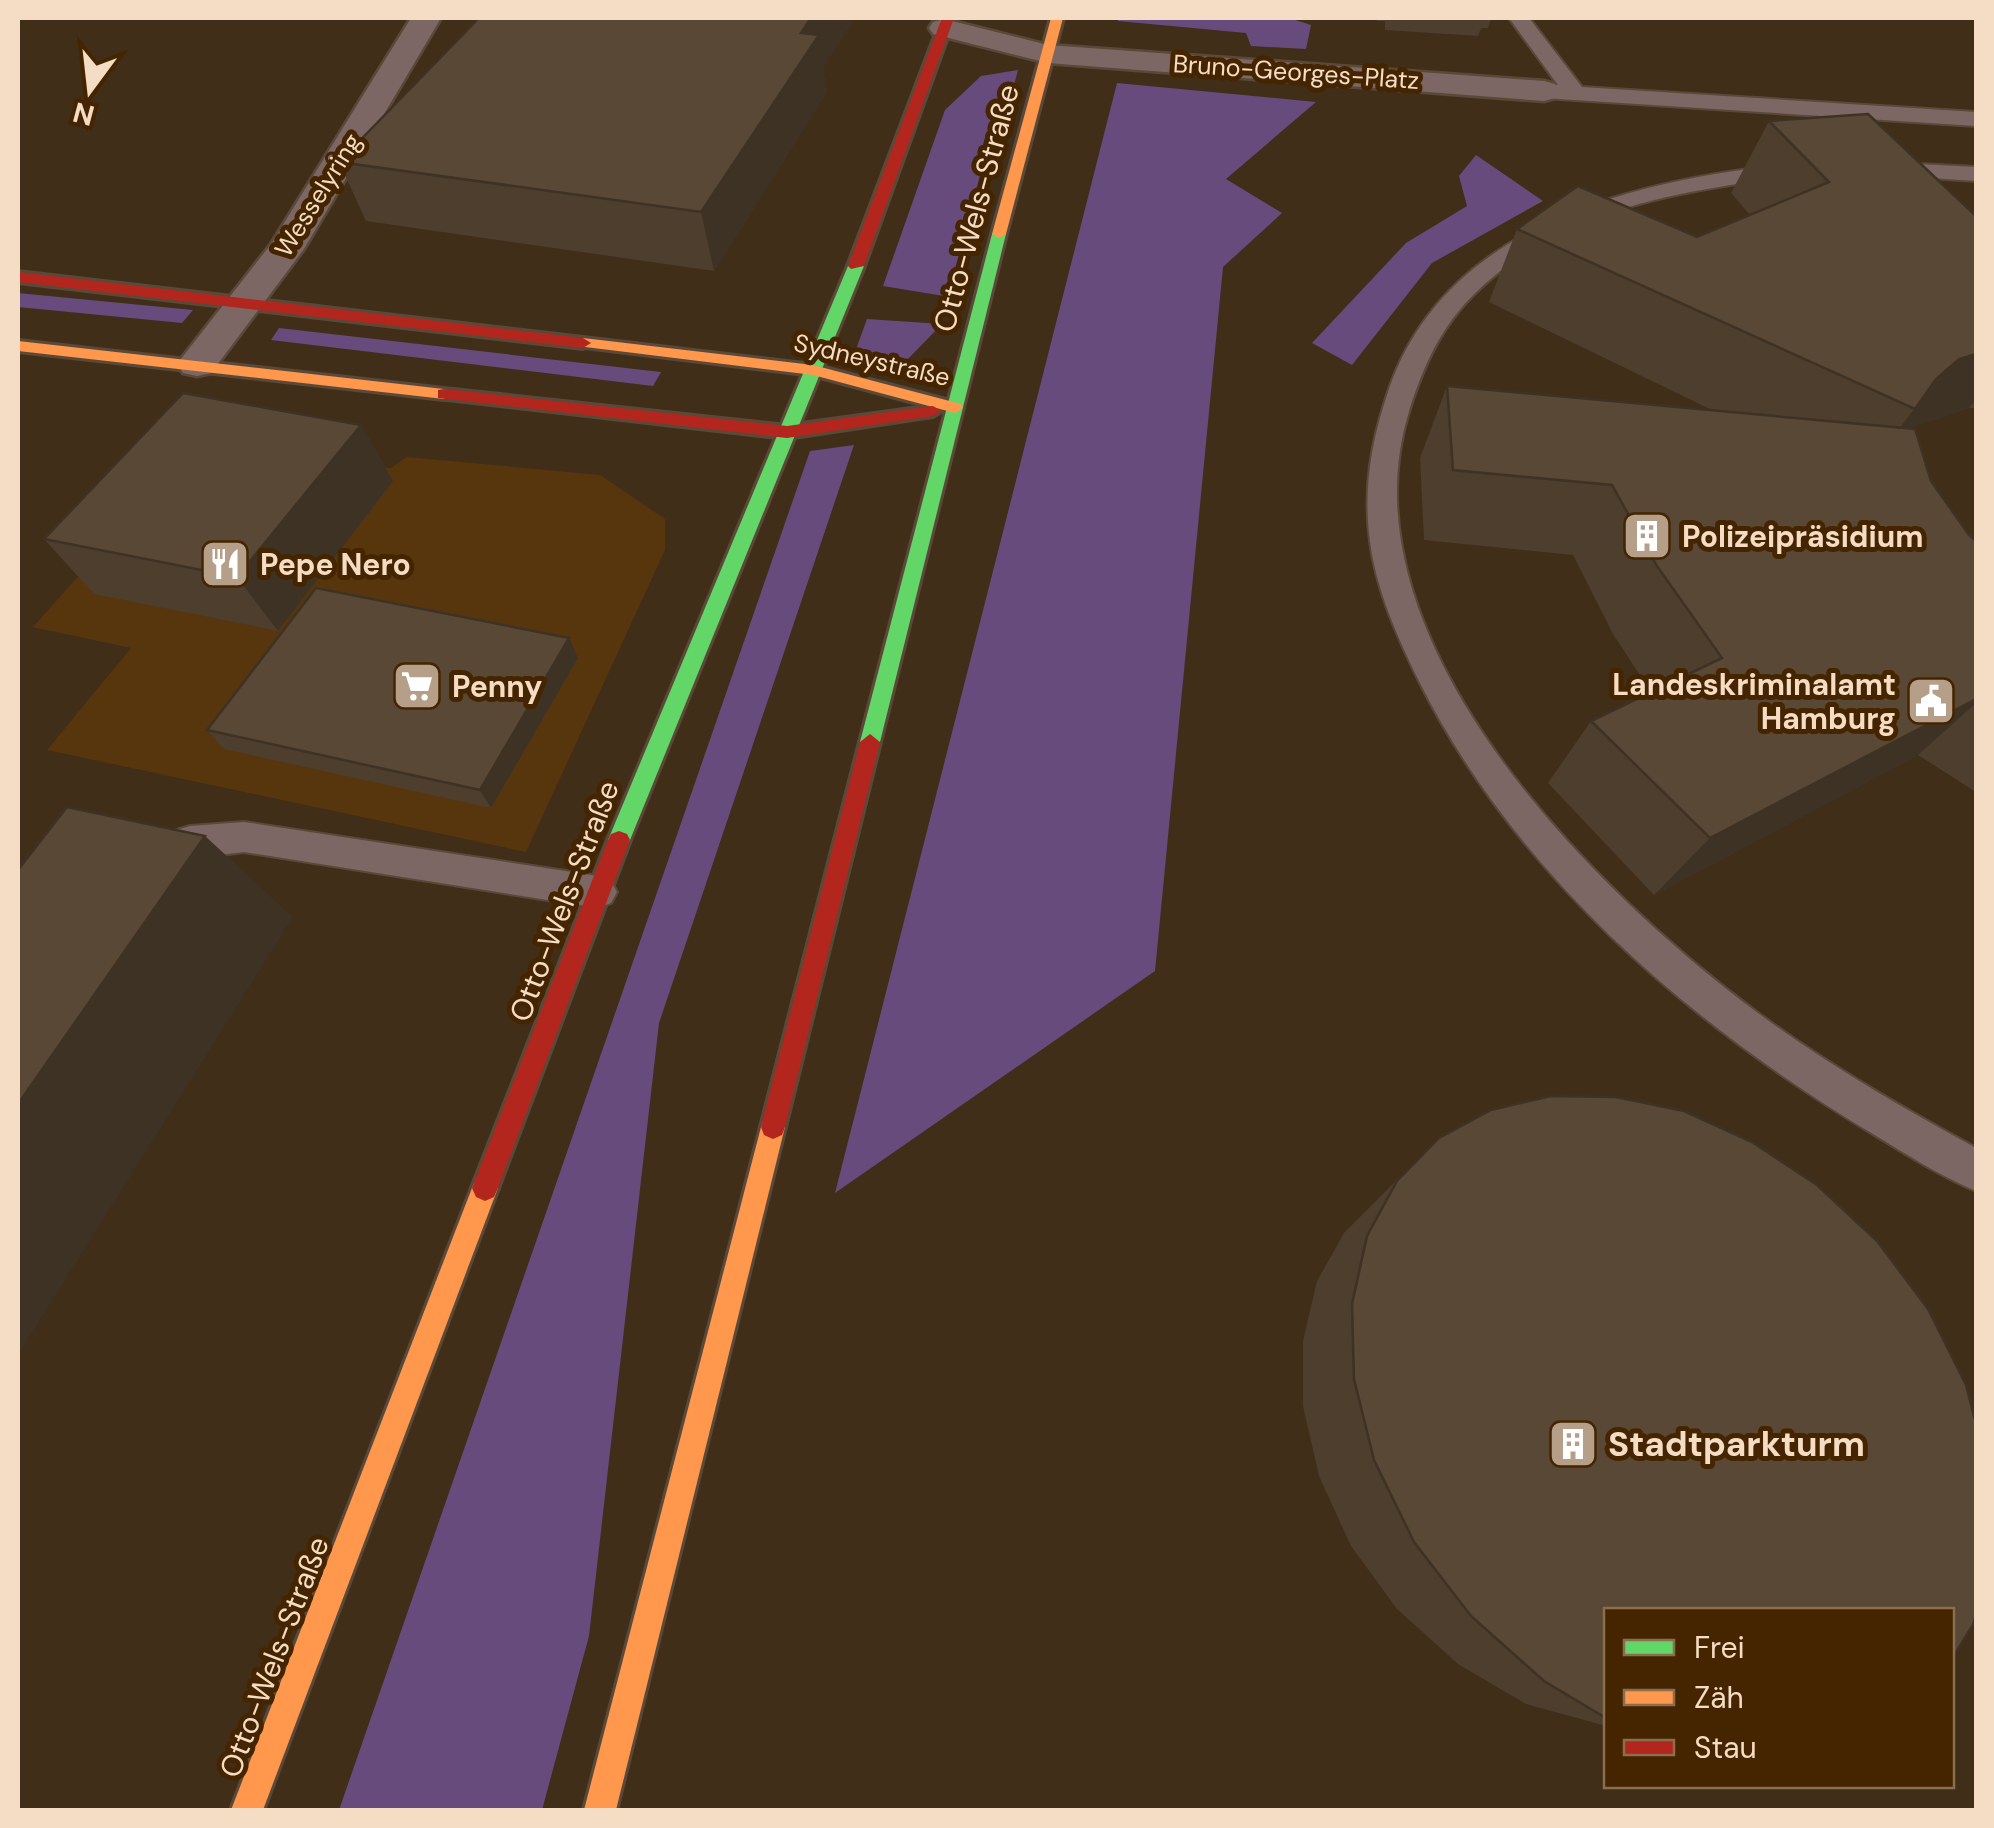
<svg xmlns="http://www.w3.org/2000/svg" width="1994" height="1828" font-family="'DM Sans',sans-serif">
<style>
.built{fill:#57360d}
.green{fill:#674b7d}
.lines{fill:none;stroke-linecap:round;stroke-linejoin:round}
.lane-casing{stroke:#5a4938;stroke-width:4}
.street-casing{stroke:#5a4938;stroke-width:5}
.fast-casing{stroke:#5a4938;stroke-width:6}
.slow-casing{stroke:#5a4938;stroke-width:6}
.jam-casing{stroke:#5a4938;stroke-width:6}
.lane{fill:#7c6764;fill-rule:evenodd}
.street{fill:#7c6764;fill-rule:evenodd}
.fast{fill:#63d668;fill-rule:evenodd}
.slow{fill:#ff974d;fill-rule:evenodd}
.jam{fill:#b3261e;fill-rule:evenodd}
.wall{fill:#4d3e2e}
.shaded-wall{fill:#3e3225}
.building{fill:#594835;stroke:#3e3225;stroke-width:2.5}
.labels{text-anchor:middle;dominant-baseline:central;stroke-width:10;stroke-linejoin:round;paint-order:stroke}
.far-street-label{font-size:25px;fill:#f5dcc4;stroke:#442500}
.street-label{font-size:30px;fill:#f5dcc4;stroke:#442500}
.poi-label{font-size:30px;font-weight:bold;fill:#f5dcc4;stroke:#442500;text-anchor:start}
.near-poi-label{font-size:35px;font-weight:bold;fill:#f5dcc4;stroke:#442500;text-anchor:start}
</style>
<rect width="100%" height="100%" fill="#402e19"/>
<!-- built -->
<path class="built" d="M 195,445 L 391,468 L 407,457 L 600,475 L 665,519 L 665,550 L 526,852 L 47,750 L 131,648 L 33,627 Z"/>
<!-- green -->
<g class="green">
<path d="M 1118,18 L 1289,18 L 1311,25 L 1306,49 L 1251,46 L 1246,33 L 1118,21 Z"/>
<path d="M 1018,70 L 956,298 L 883,286 L 945,110 L 981,76 Z"/>
<path d="M 1117,83 L 1316,102 L 1226,179 L 1282,213 L 1223,267 L 1155,971 L 835,1193 Z"/>
<path d="M 1476,155 L 1543,201 L 1432,263 L 1352,365 L 1312,343 L 1406,243 L 1467,206 L 1459,176 Z"/>
<path d="M 18,293 L 193,310 L 182,323 L 18,307 Z"/>
<path d="M 867,319 L 942,324 L 907,360 L 872,364 L 854,355 Z"/>
<path d="M 279,328 L 661,372 L 653,386 L 271,340 Z"/>
<path d="M 854,445 L 659,1023 L 589,1636 L 542,1810 L 339,1810 L 810,451 Z"/>
</g>
<g class="lines">
<!-- lane casing -->
<g class="lane-casing">
<g id="lane">
<path d="M 1509,18 L 1529,18 L 1582,87 L 1976,112 L 1976,126 L 1544,98 L 1533,91 L 1536,86 L 1558,85 Z"/>
<path d="M 1879,162 L 1976,167 L 1976,181 L 1871,174 L 1867,169 Z"/>
<path d="M 1789,164 L 1801,171 L 1797,176 C 1775,181 1752,181 1730,185 C 1662,196 1590,212 1530,250 C 1461,295 1432,336 1408,415 C 1341,641 1594,891 1758,1013 C 1827,1064 1901,1107 1976,1148 L 1976,1191 C 1940,1176 1906,1154 1873,1134 C 1691,1025 1515,874 1419,681 C 1398,638 1376,590 1370,541 C 1363,490 1371,443 1387,395 C 1441,225 1632,181 1789,164 Z"/>
<path d="M 244,822 L 598,876 L 611,881 L 617,892 L 611,903 L 598,908 L 244,852 C 222,854 161,866 147,861 L 142,850 L 147,839 L 190,826 Z"/>
</g>
</g>
<!-- street casing -->
<g class="street-casing">
<g id="street">
<path d="M 411,18 L 441,18 L 304,249 L 211,373 L 197,376 L 183,373 L 177,364 L 271,244 Z"/>
<path d="M 944,19 L 1048,45 L 1544,81 L 1555,84 L 1560,91 L 1555,98 L 1544,101 L 1048,63 L 933,34 L 929,28 L 933,22 Z"/>
</g>
</g>
<!-- fast casing -->
<g class="fast-casing">
<g id="fast">
<path d="M 999,230 L 1006,234 L 880,742 L 870,750 L 860,742 L 992,234 Z"/>
<path d="M 856,261 L 864,266 L 630,840 L 627,846 L 611,846 L 608,840 L 848,266 Z"/>
</g>
</g>
<!-- slow casing -->
<g class="slow-casing">
<g id="slow">
<path d="M 1051,18 L 1063,18 L 1006,234 L 999,238 L 992,234 Z"/>
<path d="M 583,338 L 813,365 L 961,404 L 963,408 L 955,413 L 813,375 L 577,346 L 577,340 Z"/>
<path d="M 18,341 L 444,389 L 452,394 L 444,399 L 18,351 Z"/>
<path d="M 773,1115 L 782,1119 L 785,1127 L 616,1810 L 584,1810 L 761,1127 L 764,1119 Z"/>
<path d="M 485,1175 L 494,1179 L 498,1188 L 263,1810 L 231,1810 L 472,1188 L 476,1179 Z"/>
</g>
</g>
<!-- jam casing -->
<g class="jam-casing">
<g id="jam">
<path d="M 942,18 L 954,18 L 864,266 L 851,269 L 848,266 Z"/>
<path d="M 18,272 L 583,338 L 591,343 L 583,348 L 18,282 Z"/>
<path d="M 444,389 L 787,426 L 933,406 L 941,411 L 933,416 L 787,438 L 438,398 L 438,390 Z"/>
<path d="M 870,734 L 880,742 L 785,1127 L 782,1135 L 773,1139 L 764,1135 L 761,1127 L 860,742 Z"/>
<path d="M 619,831 L 627,834 L 630,840 L 498,1188 L 494,1197 L 485,1201 L 476,1197 L 472,1188 L 608,840 L 611,834 Z"/>
</g>
</g>
<!-- lane -->
<use href="#lane" class="lane"/>
<!-- street -->
<use href="#street" class="street"/>
<!-- fast -->
<use href="#fast" class="fast"/>
<!-- slow -->
<use href="#slow" class="slow"/>
<!-- jam -->
<use href="#jam" class="jam"/>
</g>
<!-- wall -->
<g class="wall">
<path d="M 479,18 L 855,18 L 823,67 L 826,93 L 714,271 L 366,221 L 339,162 Z"/>
<path d="M 1376,18 L 1491,18 L 1488,28 L 1481,28 L 1478,36 L 1385,30 L 1385,21 L 1377,21 Z"/>
<path d="M 1769,121 L 1976,216 L 1976,408 L 1969,408 L 1910,428 L 1931,481 L 1969,535 L 1976,541 L 1976,792 L 1918,755 L 1654,895 L 1548,783 L 1591,721 L 1651,692 L 1613,634 L 1573,555 L 1424,540 L 1420,458 L 1447,386 L 1714,411 L 1489,302 L 1517,229 L 1697,237 L 1750,215 L 1731,193 Z"/>
<path d="M 361,425 L 393,481 L 278,631 L 94,594 L 44,539 Z"/>
<path d="M 569,638 L 578,658 L 491,808 L 224,749 L 207,730 Z"/>
<path d="M 1439,1138 L 1606,1610 L 1606,1726 L 1526,1704 L 1458,1664 L 1397,1609 L 1351,1546 L 1319,1476 L 1303,1406 L 1303,1341 L 1317,1281 L 1344,1233 Z"/>
</g>
<!-- shaded-wall -->
<g class="shaded-wall">
<path d="M 811,18 L 855,18 L 823,67 L 826,93 L 714,271 L 701,212 L 801,33 Z"/>
<path d="M 1976,354 L 1976,399 L 1969,408 L 1902,431 L 1888,444 L 1936,379 L 1959,359 Z"/>
<path d="M 361,425 L 393,481 L 278,631 L 237,577 Z"/>
<path d="M 569,638 L 578,658 L 491,808 L 480,790 Z"/>
<path d="M 1976,699 L 1976,703 L 1918,755 L 1654,895 L 1710,838 Z"/>
<path d="M 205,836 L 293,917 L 18,1355 L 18,1104 Z"/>
</g>
<!-- building -->
<g class="building">
<path d="M 479,18 L 811,18 L 801,33 L 819,35 L 701,212 L 339,162 Z"/>
<path d="M 1868,114 L 1976,216 L 1976,354 L 1959,359 L 1936,379 L 1915,409 L 1517,229 L 1578,186 L 1697,237 L 1829,182 L 1769,121 Z"/>
<path d="M 1447,386 L 1915,429 L 1931,481 L 1969,535 L 1976,541 L 1976,699 L 1710,838 L 1591,721 L 1722,658 L 1657,566 L 1612,485 L 1453,470 Z"/>
<path d="M 183,393 L 361,425 L 237,577 L 44,539 Z"/>
<path d="M 316,588 L 569,638 L 480,790 L 207,730 Z"/>
<path d="M 67,807 L 205,836 L 18,1104 L 18,870 Z"/>
<path d="M 1551,1096 L 1616,1097 L 1684,1111 L 1752,1142 L 1817,1185 L 1877,1241 L 1928,1309 L 1966,1385 L 1976,1424 L 1976,1613 L 1974,1623 L 1952,1659 L 1952,1610 L 1606,1610 L 1606,1718 L 1544,1681 L 1471,1616 L 1414,1542 L 1374,1460 L 1354,1379 L 1352,1304 L 1367,1236 L 1397,1181 L 1439,1138 L 1491,1110 Z"/>
</g>
<!-- icons -->
<defs>
<g id="building-square" transform="scale(2.5)"><rect x="-9" y="-9" width="18" height="18" rx="4" fill="#b69f88" stroke="#442500"/><path d="M-4-6H4V6H1V3H-1V6H-4ZM-2.5-4.3h1.7v1.8h-1.7ZM.8-4.3h1.7v1.8H.8ZM-2.5-1h1.7V.8h-1.7ZM.8-1h1.7V.8H.8Z" fill="#fff"/></g>
<g id="restaurant-square" transform="scale(2.5)"><rect x="-9" y="-9" width="18" height="18" rx="4" fill="#b69f88" stroke="#442500"/><path d="M-5-6h1v4h1v-4h1v4h1v-4h1v5L-1.5 .5V6h-2V.5L-5-1ZM5-6V6H3V1.5H1.5Q1.5-4 5-6Z" fill="#fff"/></g>
<g id="supermarket-square" transform="scale(2.5)"><rect x="-9" y="-9" width="18" height="18" rx="4" fill="#b69f88" stroke="#442500"/><path d="M-6-5.5h2.5l.6 2H6L4.5 2H-2.5L-4.4-4H-6ZM-1.5 3.2a1.3 1.3 0 1 0 .1 0ZM3 3.2a1.3 1.3 0 1 0 .1 0Z" fill="#fff"/></g>
<g id="civic-square" transform="scale(2.5)"><rect x="-9" y="-9" width="18" height="18" rx="4" fill="#b69f88" stroke="#442500"/><path d="M-.6-6.5H3V-4.5H.6V-3L4-1V1h2V6H-6V1h2V-1L-.6-3ZM-1.2 2.5V6h2.4V2.5Z" fill="#fff"/></g>
</defs>
<g fill-rule="evenodd">
<use href="#building-square" x="1647" y="536"/>
<use href="#restaurant-square" x="225" y="564"/>
<use href="#supermarket-square" x="417" y="686"/>
<use href="#civic-square" x="1931" y="701"/>
<use href="#building-square" x="1573" y="1444"/>
</g>
<g class="labels">
<!-- far-street labels -->
<g class="far-street-label">
<text transform="translate(1296 72) rotate(4)">Bruno-Georges-Platz</text>
<text transform="translate(318 195) rotate(-58)">Wesselyring</text>
<text transform="translate(872 360) rotate(13)">Sydneystraße</text>
</g>
<!-- street labels -->
<g class="street-label">
<text transform="translate(976 208) rotate(-75)">Otto-Wels-Straße</text>
<text transform="translate(564 901) rotate(-69)">Otto-Wels-Straße</text>
<text transform="translate(274 1657) rotate(-69)">Otto-Wels-Straße</text>
</g>
<!-- poi labels -->
<g class="poi-label">
<text x="1682" y="536">Polizeipräsidium</text>
<text x="260" y="564">Pepe Nero</text>
<text x="1896" y="684" text-anchor="end">Landeskriminalamt<tspan x="1896" dy="34">Hamburg</tspan></text>
<text x="452" y="686">Penny</text>
</g>
<!-- near-poi labels -->
<g class="near-poi-label">
<text x="1608" y="1444">Stadtparkturm</text>
</g>
</g>
<!-- border -->
<rect width="1994" height="1828" fill="none" stroke="#f5dcc4" stroke-width="40"/>
<!-- legend -->
<rect x="1604" y="1608" width="350" height="180" fill="#442500" stroke="#8b6e4e" stroke-width="2.5"/>
<rect x="1624" y="1640" width="50" height="15" fill="#63d668" stroke="#8b6e4e" stroke-width="2.5"/>
<text x="1694" y="1658" font-size="30" fill="#f5dcc4">Frei</text>
<rect x="1624" y="1690" width="50" height="15" fill="#ff974d" stroke="#8b6e4e" stroke-width="2.5"/>
<text x="1694" y="1708" font-size="30" fill="#f5dcc4">Zäh</text>
<rect x="1624" y="1740" width="50" height="15" fill="#b3261e" stroke="#8b6e4e" stroke-width="2.5"/>
<text x="1694" y="1758" font-size="30" fill="#f5dcc4">Stau</text>
<!-- north arrow -->
<g transform="translate(90 90) rotate(195)" stroke="#442500" stroke-width="8" paint-order="stroke">
<path d="M0-8L18 38L0 25L-18 38Z" fill="#f5dcc4"/>
<text y="-15" font-size="28" font-weight="bold" text-anchor="middle" fill="#f5dcc4">N</text>
</g>
</svg>
